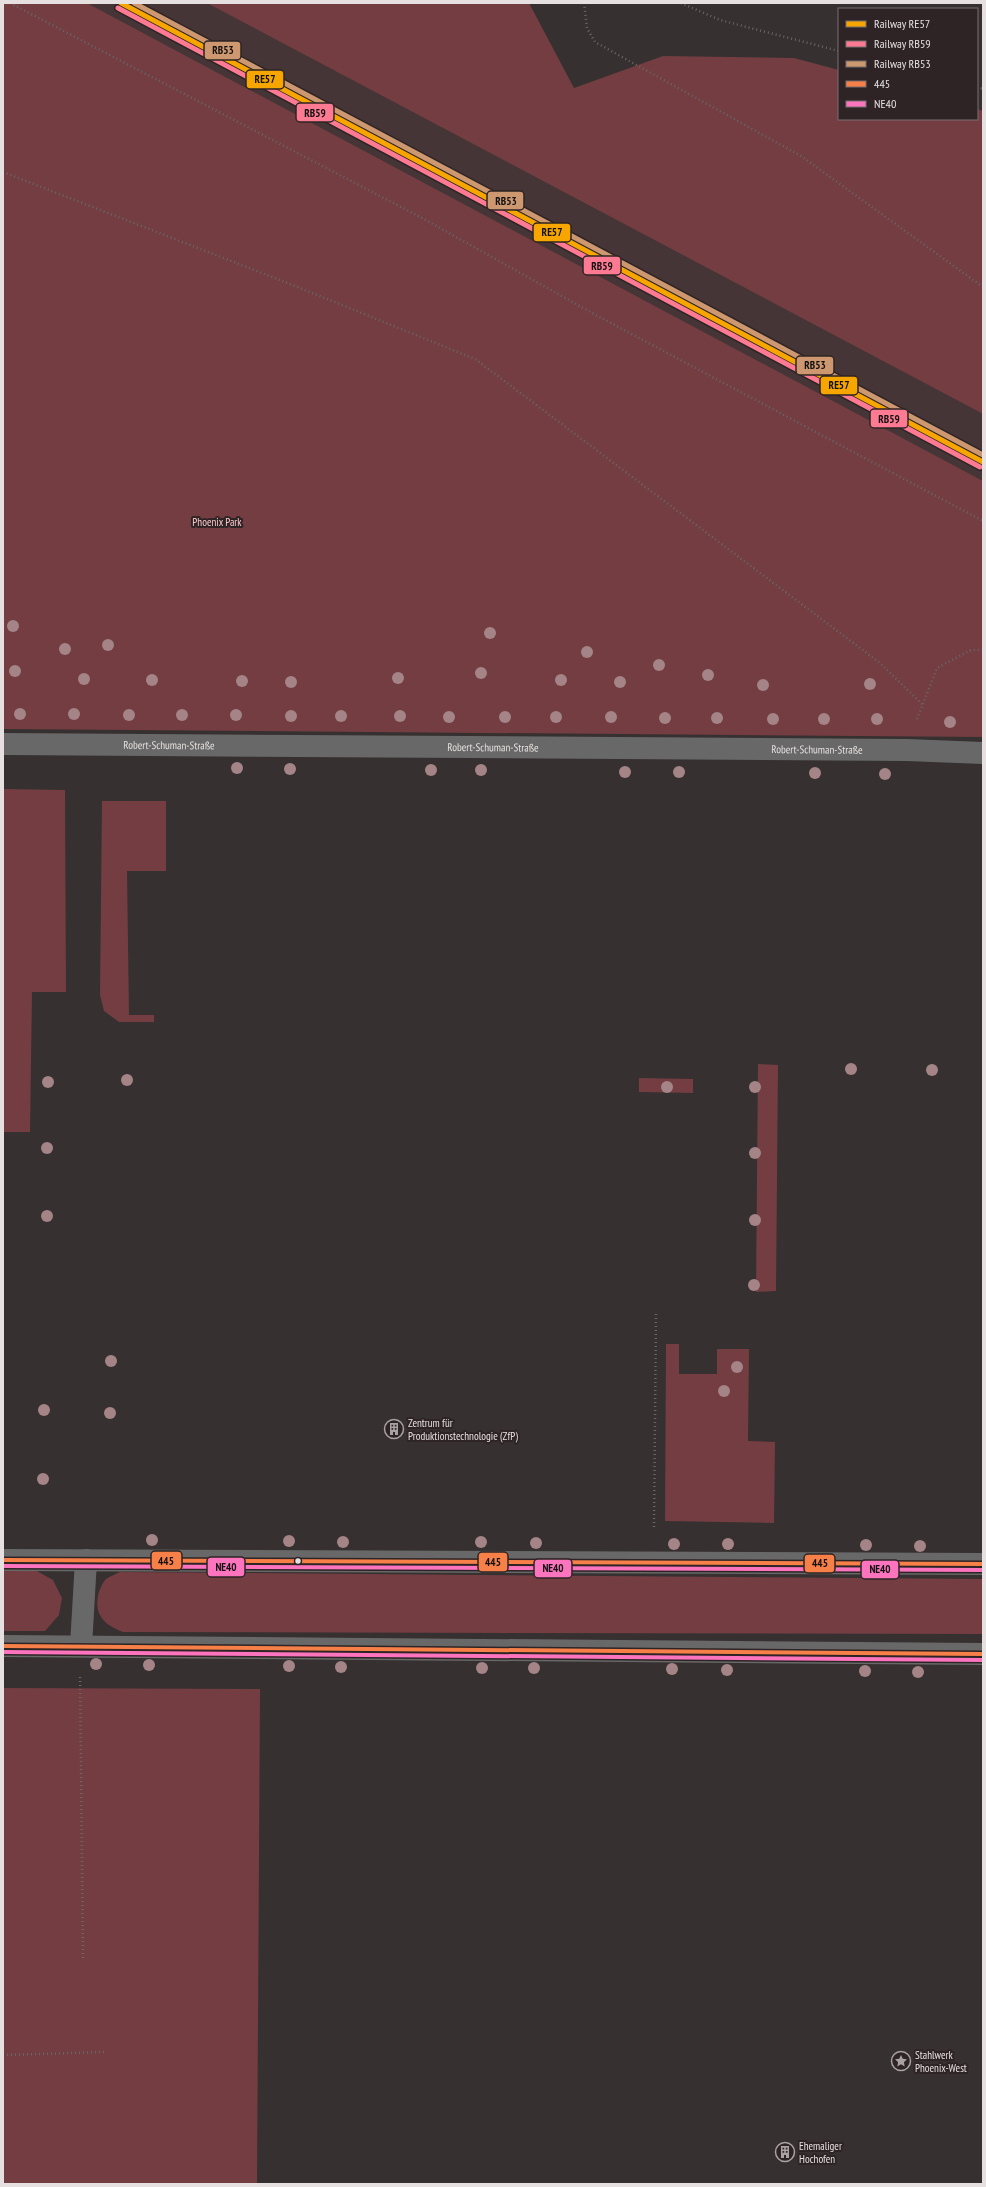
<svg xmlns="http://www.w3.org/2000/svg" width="986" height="2187" font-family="'PT Sans Narrow',sans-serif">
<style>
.built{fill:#453536}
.green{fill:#733d42}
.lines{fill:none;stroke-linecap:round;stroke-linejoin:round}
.path{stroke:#696767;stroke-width:2.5;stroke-dasharray:1 3;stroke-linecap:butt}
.street{stroke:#686868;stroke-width:22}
.bus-1-casing{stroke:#2e2425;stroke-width:7}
.bus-2-casing{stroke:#2e2425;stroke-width:7}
.bus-1{stroke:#f78048;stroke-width:4}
.bus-2{stroke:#fc73be;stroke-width:4}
.rail-1-casing{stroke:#2e2425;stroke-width:8}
.rail-2-casing{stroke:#2e2425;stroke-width:8}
.rail-3-casing{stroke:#2e2425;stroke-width:8}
.rail-1{stroke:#f7a600;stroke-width:5}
.rail-2{stroke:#fe7a93;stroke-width:5}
.rail-3{stroke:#cd976f;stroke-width:5}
.tree{fill:#a48486}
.bus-dot{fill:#e6e0e0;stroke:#2e2425;stroke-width:1.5}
.labels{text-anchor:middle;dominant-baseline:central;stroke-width:4;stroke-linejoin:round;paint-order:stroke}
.park-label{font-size:11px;fill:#fec9cc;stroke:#2e2425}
.street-label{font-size:11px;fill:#e6e0e0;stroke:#2e2425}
.poi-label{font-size:11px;fill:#e6e0e0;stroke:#2e2425;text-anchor:start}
.line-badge{stroke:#2e2425;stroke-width:1.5}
.pale-badge-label{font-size:11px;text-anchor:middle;font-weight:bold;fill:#111}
</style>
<rect width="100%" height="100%" fill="#363030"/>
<!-- built -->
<path class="built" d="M 87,3 L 207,3 L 983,414 L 983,481 Z"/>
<!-- green -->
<g class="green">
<path d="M 3,3 L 87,3 L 983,481 L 983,737 L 3,729 Z"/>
<path d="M 207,3 L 529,3 L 574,88 L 663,56 L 794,58 L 839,70 L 839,119 L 977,119 L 977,109 L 983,111 L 983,414 Z"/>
<path d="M 3,789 L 65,790 L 66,992 L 32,992 L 30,1132 L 3,1132 Z"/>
<path d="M 102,801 L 166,801 L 166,871 L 127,871 L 129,1015 L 154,1015 L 154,1022 L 119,1022 L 104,1011 L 100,995 Z"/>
<path d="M 758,1064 L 778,1065 L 776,1291 L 756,1292 Z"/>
<path d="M 639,1078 L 693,1079 L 693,1093 L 639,1092 Z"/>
<path d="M 666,1344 L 679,1344 L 679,1374 L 717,1374 L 717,1349 L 749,1349 L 748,1441 L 775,1442 L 774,1523 L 665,1521 Z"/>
<path d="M 3,1570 L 35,1570 L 53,1580 L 62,1598 L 59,1615 L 45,1631 L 3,1631 Z"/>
<path d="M 120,1572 L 983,1579 L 983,1634 L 123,1632 C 106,1626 94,1616 98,1596 C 99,1591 102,1583 106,1579 C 110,1576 116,1574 120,1572 Z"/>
<path d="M 3,1688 L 260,1689 L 257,2184 L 3,2184 Z"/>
</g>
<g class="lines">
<!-- path -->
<g class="path">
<path d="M 10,3 L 422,218 L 594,314 L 983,521"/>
<path d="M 584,3 L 587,28 L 595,42 L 801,156 L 983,287"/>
<path d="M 681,3 L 720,20 L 839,51"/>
<path d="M 977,87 L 983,89"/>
<path d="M 3,172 L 290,284 L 475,359 L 880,663 L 922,704"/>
<path d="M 917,719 L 937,668 L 971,650 L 983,650"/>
<path d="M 654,1527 L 656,1314"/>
<path d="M 80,1677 L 83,1959"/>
<path d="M 3,2055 L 104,2052"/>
</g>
<!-- street -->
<g class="street">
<path id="s1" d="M 3,744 L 907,750 L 983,753"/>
<path d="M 3,1560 L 983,1564"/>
<path d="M 3,1646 L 983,1654"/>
<path d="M 81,1646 L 86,1560"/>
</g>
<!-- bus-1 casing -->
<g class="bus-1-casing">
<g id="bus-1">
<path d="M 3,1560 L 983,1564"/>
<path d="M 3,1646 L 983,1654"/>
</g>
</g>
<!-- bus-2 casing -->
<g class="bus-2-casing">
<g id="bus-2">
<path d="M 3,1566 L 983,1570"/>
<path d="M 3,1652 L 983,1660"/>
</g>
</g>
<!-- bus-1 -->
<use href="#bus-1" class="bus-1"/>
<!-- bus-2 -->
<use href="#bus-2" class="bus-2"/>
<!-- rail-1 casing -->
<g class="rail-1-casing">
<path id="rail-1" d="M 121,3 L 983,462"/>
</g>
<!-- rail-2 casing -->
<g class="rail-2-casing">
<path id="rail-2" d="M 118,8 L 980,467"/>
</g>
<!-- rail-3 casing -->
<g class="rail-3-casing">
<path id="rail-3" d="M 134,3 L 983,455"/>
</g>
<!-- rail-1 -->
<use href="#rail-1" class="rail-1"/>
<!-- rail-2 -->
<use href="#rail-2" class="rail-2"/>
<!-- rail-3 -->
<use href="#rail-3" class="rail-3"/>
</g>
<!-- trees -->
<g class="tree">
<circle cx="13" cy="626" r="6"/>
<circle cx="490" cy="633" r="6"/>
<circle cx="108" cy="645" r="6"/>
<circle cx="65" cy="649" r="6"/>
<circle cx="587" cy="652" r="6"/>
<circle cx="659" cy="665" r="6"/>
<circle cx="15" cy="671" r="6"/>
<circle cx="481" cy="673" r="6"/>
<circle cx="708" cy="675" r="6"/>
<circle cx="398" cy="678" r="6"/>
<circle cx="84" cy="679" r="6"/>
<circle cx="152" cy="680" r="6"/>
<circle cx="561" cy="680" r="6"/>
<circle cx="242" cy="681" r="6"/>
<circle cx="291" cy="682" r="6"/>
<circle cx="620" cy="682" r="6"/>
<circle cx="870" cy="684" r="6"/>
<circle cx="763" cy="685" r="6"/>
<circle cx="20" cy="714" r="6"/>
<circle cx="74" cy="714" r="6"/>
<circle cx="129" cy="715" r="6"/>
<circle cx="182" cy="715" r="6"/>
<circle cx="236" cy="715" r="6"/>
<circle cx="291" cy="716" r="6"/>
<circle cx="341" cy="716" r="6"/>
<circle cx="400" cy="716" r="6"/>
<circle cx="449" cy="717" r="6"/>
<circle cx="505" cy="717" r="6"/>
<circle cx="556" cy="717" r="6"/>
<circle cx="611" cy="717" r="6"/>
<circle cx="665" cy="718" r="6"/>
<circle cx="717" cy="718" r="6"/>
<circle cx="773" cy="719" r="6"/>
<circle cx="824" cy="719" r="6"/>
<circle cx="877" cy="719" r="6"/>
<circle cx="950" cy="722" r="6"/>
<circle cx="237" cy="768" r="6"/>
<circle cx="290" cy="769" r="6"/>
<circle cx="431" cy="770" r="6"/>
<circle cx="481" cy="770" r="6"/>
<circle cx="625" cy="772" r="6"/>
<circle cx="679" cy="772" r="6"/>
<circle cx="815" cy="773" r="6"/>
<circle cx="885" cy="774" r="6"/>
<circle cx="851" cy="1069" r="6"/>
<circle cx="932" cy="1070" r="6"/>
<circle cx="127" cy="1080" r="6"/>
<circle cx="48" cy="1082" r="6"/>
<circle cx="667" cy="1087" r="6"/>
<circle cx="755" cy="1087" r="6"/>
<circle cx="47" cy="1148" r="6"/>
<circle cx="755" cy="1153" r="6"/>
<circle cx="47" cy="1216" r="6"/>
<circle cx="755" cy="1220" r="6"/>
<circle cx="754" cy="1285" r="6"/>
<circle cx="111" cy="1361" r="6"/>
<circle cx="737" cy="1367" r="6"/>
<circle cx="724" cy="1391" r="6"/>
<circle cx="44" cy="1410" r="6"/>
<circle cx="110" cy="1413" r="6"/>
<circle cx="43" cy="1479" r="6"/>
<circle cx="152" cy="1540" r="6"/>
<circle cx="289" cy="1541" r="6"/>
<circle cx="343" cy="1542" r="6"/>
<circle cx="481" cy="1542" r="6"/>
<circle cx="536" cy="1543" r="6"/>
<circle cx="674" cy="1544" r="6"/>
<circle cx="728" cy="1544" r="6"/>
<circle cx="866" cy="1545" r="6"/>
<circle cx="920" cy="1546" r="6"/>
<circle cx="96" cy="1664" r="6"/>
<circle cx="149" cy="1665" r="6"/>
<circle cx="289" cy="1666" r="6"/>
<circle cx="341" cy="1667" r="6"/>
<circle cx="482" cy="1668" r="6"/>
<circle cx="534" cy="1668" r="6"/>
<circle cx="672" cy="1669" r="6"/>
<circle cx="727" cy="1670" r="6"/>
<circle cx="865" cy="1671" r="6"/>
<circle cx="918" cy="1672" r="6"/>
</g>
<!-- icons -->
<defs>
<g id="building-ring" transform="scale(1)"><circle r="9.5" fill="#2e2425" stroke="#a8a2a2" stroke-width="1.5"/><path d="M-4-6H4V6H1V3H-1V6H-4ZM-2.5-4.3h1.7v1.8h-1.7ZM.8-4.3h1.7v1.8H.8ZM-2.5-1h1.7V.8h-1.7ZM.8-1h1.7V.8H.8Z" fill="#a8a2a2"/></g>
<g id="sight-ring" transform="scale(1)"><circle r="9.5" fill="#2e2425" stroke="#a8a2a2" stroke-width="1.5"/><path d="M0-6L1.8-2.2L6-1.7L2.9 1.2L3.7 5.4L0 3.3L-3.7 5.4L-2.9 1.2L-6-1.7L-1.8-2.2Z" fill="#a8a2a2"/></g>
</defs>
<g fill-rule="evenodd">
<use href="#building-ring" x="394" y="1429"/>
<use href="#sight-ring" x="901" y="2061"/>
<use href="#building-ring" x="785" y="2152"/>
</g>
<!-- markers -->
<circle class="bus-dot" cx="298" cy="1561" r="3.5"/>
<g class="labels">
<!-- park labels -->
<g class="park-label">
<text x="217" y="522">Phoenix Park</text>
</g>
<!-- street labels -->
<g class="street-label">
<text stroke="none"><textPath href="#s1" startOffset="166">Robert-Schuman-Straße</textPath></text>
<text stroke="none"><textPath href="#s1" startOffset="490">Robert-Schuman-Straße</textPath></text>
<text stroke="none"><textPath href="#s1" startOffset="814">Robert-Schuman-Straße</textPath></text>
</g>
<!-- poi labels -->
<g class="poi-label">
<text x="408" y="1423">Zentrum für<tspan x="408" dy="13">Produktionstechnologie (ZfP)</tspan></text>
<text x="915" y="2055">Stahlwerk<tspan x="915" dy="13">Phoenix-West</tspan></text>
<text x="799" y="2146">Ehemaliger<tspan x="799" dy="13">Hochofen</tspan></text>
</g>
</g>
<g class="line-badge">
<rect x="204" y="41" width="37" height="19" rx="4" fill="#cd976f"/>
<rect x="246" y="70" width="38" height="19" rx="4" fill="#f7a600"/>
<rect x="296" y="103" width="38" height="19" rx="4" fill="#fe7a93"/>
<rect x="487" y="191" width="37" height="19" rx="4" fill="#cd976f"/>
<rect x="533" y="223" width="38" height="19" rx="4" fill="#f7a600"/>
<rect x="583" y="256" width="38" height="19" rx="4" fill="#fe7a93"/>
<rect x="796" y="356" width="38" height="19" rx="4" fill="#cd976f"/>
<rect x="820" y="376" width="38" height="19" rx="4" fill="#f7a600"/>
<rect x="870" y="409" width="38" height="19" rx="4" fill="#fe7a93"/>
<rect x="151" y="1551" width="31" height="19" rx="4" fill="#f78048"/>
<rect x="478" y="1552" width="30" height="20" rx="4" fill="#f78048"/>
<rect x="804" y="1554" width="31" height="19" rx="4" fill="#f78048"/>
<rect x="207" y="1557" width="38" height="20" rx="4" fill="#fc73be"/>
<rect x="534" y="1559" width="38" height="19" rx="4" fill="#fc73be"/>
<rect x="861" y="1560" width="38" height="19" rx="4" fill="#fc73be"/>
</g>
<g class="pale-badge-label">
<text x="223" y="54">RB53</text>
<text x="265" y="83">RE57</text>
<text x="315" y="117">RB59</text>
<text x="506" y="205">RB53</text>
<text x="552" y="236">RE57</text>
<text x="602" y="270">RB59</text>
<text x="815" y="369">RB53</text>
<text x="839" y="389">RE57</text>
<text x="889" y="423">RB59</text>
<text x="166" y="1565">445</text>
<text x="493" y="1566">445</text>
<text x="820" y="1567">445</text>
<text x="226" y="1571">NE40</text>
<text x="553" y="1572">NE40</text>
<text x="880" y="1573">NE40</text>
</g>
<!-- border -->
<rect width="986" height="2187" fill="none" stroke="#e6e0e0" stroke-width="8"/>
<!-- legend -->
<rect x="838" y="8" width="140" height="112" fill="#2e2425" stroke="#786f70"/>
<rect x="846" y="21" width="20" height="6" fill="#f7a600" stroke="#786f70"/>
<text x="874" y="28" font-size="12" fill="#e6e0e0">Railway RE57</text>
<rect x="846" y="41" width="20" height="6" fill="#fe7a93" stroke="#786f70"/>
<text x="874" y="48" font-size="12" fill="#e6e0e0">Railway RB59</text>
<rect x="846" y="61" width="20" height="6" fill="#cd976f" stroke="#786f70"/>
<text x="874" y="68" font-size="12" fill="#e6e0e0">Railway RB53</text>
<rect x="846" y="81" width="20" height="6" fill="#f78048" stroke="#786f70"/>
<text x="874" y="88" font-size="12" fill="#e6e0e0">445</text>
<rect x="846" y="101" width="20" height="6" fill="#fc73be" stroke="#786f70"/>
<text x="874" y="108" font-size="12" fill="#e6e0e0">NE40</text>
</svg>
